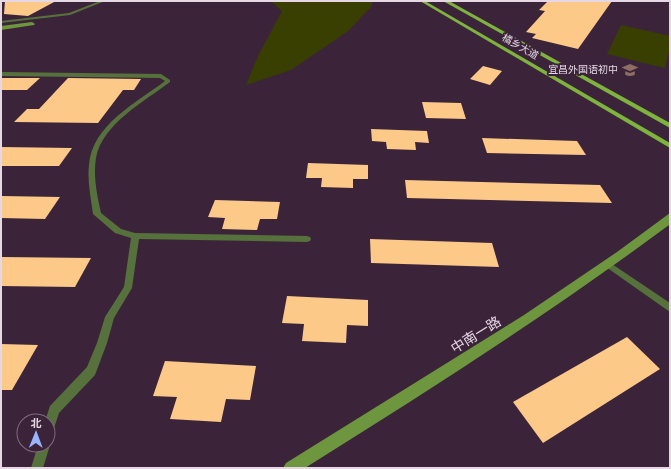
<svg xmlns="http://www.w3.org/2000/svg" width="671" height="469" font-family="Karla,'Noto Sans SC',sans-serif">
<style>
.green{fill:#393f01}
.building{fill:#fcc989}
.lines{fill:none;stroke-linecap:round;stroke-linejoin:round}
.lane{fill:#57713c;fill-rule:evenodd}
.secondary{fill:#6d963f;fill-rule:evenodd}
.primary{fill:#7eb33e;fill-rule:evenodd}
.labels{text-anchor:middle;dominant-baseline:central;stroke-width:4;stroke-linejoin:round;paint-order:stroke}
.far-street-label{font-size:10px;fill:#e6d7e5;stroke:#3b243a}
.far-poi-label{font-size:10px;fill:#e6d7e5;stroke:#3b243a;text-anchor:end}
.near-street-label{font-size:14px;fill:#e6d7e5;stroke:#3b243a}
</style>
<rect width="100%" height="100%" fill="#3b243a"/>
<!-- green -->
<g class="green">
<path d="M 271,1 L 373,1 L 371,7 L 348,31 L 291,70 L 246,85 L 258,56 L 282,11 Z"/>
<path d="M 621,25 L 670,36 L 670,47 L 665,68 L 607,54 Z"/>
</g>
<!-- building -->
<g class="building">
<path d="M 5,1 L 56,1 L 28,16 L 4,14 Z"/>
<path d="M 548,1 L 612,1 L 578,49 L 532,38 L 536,34 L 526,32 L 545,11 L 539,10 Z"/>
<path d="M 483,66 L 502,71 L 490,85 L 470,79 Z"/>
<path d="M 1,78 L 40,78 L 27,90 L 1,90 Z"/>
<path d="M 68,78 L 141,79 L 134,90 L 123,90 L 98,123 L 14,122 L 27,109 L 39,109 Z"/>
<path d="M 422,102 L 461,103 L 466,119 L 426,118 Z"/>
<path d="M 371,129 L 427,131 L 429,143 L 415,142 L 416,150 L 387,149 L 386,142 L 372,141 Z"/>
<path d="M 482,138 L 577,141 L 586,155 L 487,153 Z"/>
<path d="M 1,147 L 72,148 L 59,166 L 1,166 Z"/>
<path d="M 308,163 L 368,165 L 368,179 L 353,179 L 353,188 L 321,187 L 322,178 L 306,178 Z"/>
<path d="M 405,180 L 600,185 L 612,203 L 407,198 Z"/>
<path d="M 1,196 L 60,197 L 45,219 L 1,218 Z"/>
<path d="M 215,200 L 280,202 L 277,219 L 260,219 L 257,230 L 222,229 L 225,218 L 208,217 Z"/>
<path d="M 370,239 L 492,243 L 499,267 L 371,263 Z"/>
<path d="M 1,257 L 91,258 L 75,287 L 1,286 Z"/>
<path d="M 287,296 L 368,300 L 368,326 L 347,325 L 346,343 L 302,341 L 304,324 L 282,323 Z"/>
<path d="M 627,337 L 660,369 L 543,443 L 513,402 Z"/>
<path d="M 1,344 L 38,345 L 12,390 L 1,390 Z"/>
<path d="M 165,361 L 256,366 L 250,400 L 226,399 L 221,422 L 170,419 L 177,397 L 153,396 Z"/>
</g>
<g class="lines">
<!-- lane -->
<g class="lane">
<path d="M 100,1 L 105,1 L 70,15 L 1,23 L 1,21 L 69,13 Z"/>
<path d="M 1,72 L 161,74 L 170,80 L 170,82 C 145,101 102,124 96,158 C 93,176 97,195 101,213 L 121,229 L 135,233 L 307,236 L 310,237 L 311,239 L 310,241 L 307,242 L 139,239 L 132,288 L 114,318 L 107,343 L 95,375 L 59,413 L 52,434 L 48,436 L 48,421 L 45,421 L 50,406 L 87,367 L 97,343 L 105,317 L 124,287 L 131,238 L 115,233 L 93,214 C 91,198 87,181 89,165 C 92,125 136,103 165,81 L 160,78 L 1,76 Z"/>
<path d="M 609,262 L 670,303 L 670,312 L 606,267 L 605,265 L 606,263 Z"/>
<path d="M 48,441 L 50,445 L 43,468 L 31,468 L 38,445 L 48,445 Z"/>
</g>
<!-- secondary -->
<g class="secondary">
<path d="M 32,22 L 35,24 L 34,25 L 1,30 L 1,26 Z"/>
<path d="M 670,213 L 669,225 C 552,312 429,390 305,468 L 283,468 L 286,463 L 524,315 L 617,252 Z"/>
</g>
<!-- primary -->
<g class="primary">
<path d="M 420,1 L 425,1 L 670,143 L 670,148 Z"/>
<path d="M 443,1 L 449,1 L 670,123 L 670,128 Z"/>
</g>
</g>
<!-- icons -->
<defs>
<g id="school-bare" transform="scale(1.2)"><path d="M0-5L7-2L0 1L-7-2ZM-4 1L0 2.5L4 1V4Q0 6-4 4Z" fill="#8d6e63" stroke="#3b243a" stroke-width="2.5" paint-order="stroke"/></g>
</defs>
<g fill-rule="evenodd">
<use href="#school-bare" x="630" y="70"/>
</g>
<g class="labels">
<!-- far-street labels -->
<g class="far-street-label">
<text transform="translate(520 47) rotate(30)">橘乡大道</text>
</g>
<!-- far-poi labels -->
<g class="far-poi-label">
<text x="618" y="70">宜昌外国语初中</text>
</g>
<!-- near-street labels -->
<g class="near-street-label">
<text transform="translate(476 335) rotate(-32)">中南一路</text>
</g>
</g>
<!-- border -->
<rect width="671" height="469" fill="none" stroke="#e6d7e5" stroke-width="4"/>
<!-- north arrow -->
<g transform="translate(36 433) rotate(1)"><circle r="19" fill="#3b243a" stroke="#7f6c7e"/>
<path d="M0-3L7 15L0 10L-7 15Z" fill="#9ab5fd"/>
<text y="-6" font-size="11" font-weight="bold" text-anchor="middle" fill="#e6d7e5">北</text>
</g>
</svg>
